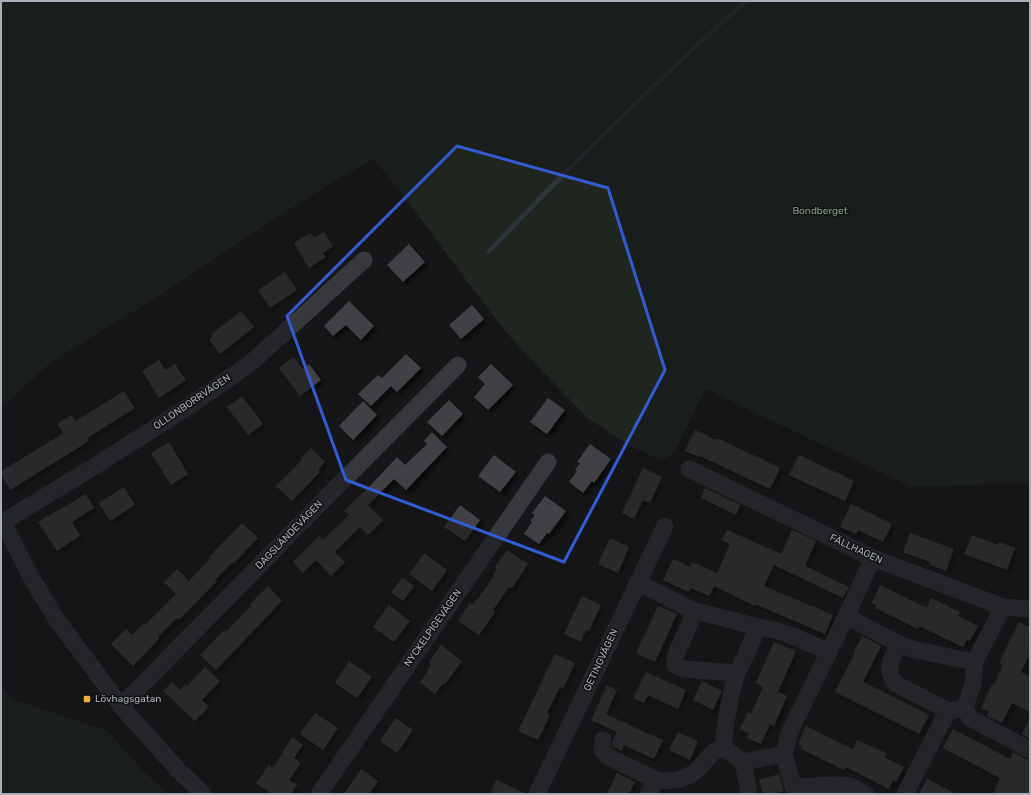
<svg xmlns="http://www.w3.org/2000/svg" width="1031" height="795" font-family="Rubik,sans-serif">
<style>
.green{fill:#1e261f}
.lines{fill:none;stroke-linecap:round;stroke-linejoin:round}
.stream{stroke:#2c353c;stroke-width:4.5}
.building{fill:#404145;filter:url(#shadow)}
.minor{stroke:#37383d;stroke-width:17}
.marked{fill:none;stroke:#325cd3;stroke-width:3;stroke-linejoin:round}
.poi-dot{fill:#f2b134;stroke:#111113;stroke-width:1.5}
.labels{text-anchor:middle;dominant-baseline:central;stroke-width:3;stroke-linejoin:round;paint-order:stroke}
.park-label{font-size:10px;fill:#7fa381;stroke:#111113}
.street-label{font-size:10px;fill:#a8adb8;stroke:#111113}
.poi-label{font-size:10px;fill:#a8adb8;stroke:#111113;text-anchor:start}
</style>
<defs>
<filter id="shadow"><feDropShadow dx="3.5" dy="3.5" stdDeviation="2" flood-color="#0009"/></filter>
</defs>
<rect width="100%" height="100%" fill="#161618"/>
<!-- green -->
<g class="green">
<path d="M 1,1 L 1030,1 L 1030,483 L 911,487 L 705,389 L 674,454 L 661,460 L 630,446 L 588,418 L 539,368 L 505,331 L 466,280 L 423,222 L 374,159 L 326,186 L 267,224 L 164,293 L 99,332 L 49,364 L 8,402 L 1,406 Z"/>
<path d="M 1,685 L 10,698 L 108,731 L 141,769 L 168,794 L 1,794 Z"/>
</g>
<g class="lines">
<!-- stream -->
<path class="stream" d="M 489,251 C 534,204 579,158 626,113 C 665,75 705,37 746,1"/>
</g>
<!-- building -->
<g class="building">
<path d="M 324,232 L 333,246 L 323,253 L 326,257 L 309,268 L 294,243 L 310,233 L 314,238 Z"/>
<path d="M 409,244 L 425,262 L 403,282 L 387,265 Z"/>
<path d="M 285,272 L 297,290 L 270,308 L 258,290 Z"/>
<path d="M 349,301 L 374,326 L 361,340 L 346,325 L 333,336 L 324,326 Z"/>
<path d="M 472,305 L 484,319 L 461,339 L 449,325 Z"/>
<path d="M 241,311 L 254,327 L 220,354 L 209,339 L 213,336 L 212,334 Z"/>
<path d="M 406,354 L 421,368 L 397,392 L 391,386 L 371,406 L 358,394 L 378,375 L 382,378 Z"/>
<path d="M 294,357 L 303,369 L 309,364 L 321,380 L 300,396 L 279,368 Z"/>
<path d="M 159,360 L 165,370 L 175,364 L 186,380 L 159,398 L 142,371 Z"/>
<path d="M 491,364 L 513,385 L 488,410 L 474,397 L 485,384 L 478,377 Z"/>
<path d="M 124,391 L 135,408 L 87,438 L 89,441 L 10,490 L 1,474 L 1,471 L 43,446 L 63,433 L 57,424 L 72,415 L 76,421 Z"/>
<path d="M 242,396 L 263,424 L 248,435 L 227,407 Z"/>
<path d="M 548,398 L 565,410 L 547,434 L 530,422 Z"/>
<path d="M 449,400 L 463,414 L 442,436 L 427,422 Z"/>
<path d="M 363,401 L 377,415 L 353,440 L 339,426 Z"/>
<path d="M 695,430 L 716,440 L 717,438 L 780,468 L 770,489 L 700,456 L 699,457 L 685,451 Z"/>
<path d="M 432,432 L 447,447 L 406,490 L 394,479 L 368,505 L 383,520 L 368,535 L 360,527 L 335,552 L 345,562 L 331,576 L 316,560 L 303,573 L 293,562 L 319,536 L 323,540 L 349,515 L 344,511 L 372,484 L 397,457 L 405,465 L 427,444 L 424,441 Z"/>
<path d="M 169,442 L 188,474 L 171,485 L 151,453 Z"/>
<path d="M 590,444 L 611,459 L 594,483 L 592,481 L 583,493 L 569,482 L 577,471 L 575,470 L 580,463 L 577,462 Z"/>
<path d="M 311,448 L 325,462 L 318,470 L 320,472 L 292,501 L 276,486 L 302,460 L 301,458 Z"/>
<path d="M 494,455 L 516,472 L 500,492 L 478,476 Z"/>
<path d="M 799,455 L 854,481 L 845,501 L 789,475 Z"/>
<path d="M 643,468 L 662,477 L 650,503 L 643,500 L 634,519 L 622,513 Z"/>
<path d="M 124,487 L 135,505 L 110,521 L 99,503 Z"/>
<path d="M 705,488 L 740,505 L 736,515 L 701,498 Z"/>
<path d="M 86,494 L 94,508 L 72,522 L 80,536 L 57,551 L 38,522 Z"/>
<path d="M 545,496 L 566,511 L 549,534 L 547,533 L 539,544 L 524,534 L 532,522 L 530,521 L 535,515 L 532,513 Z"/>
<path d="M 851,504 L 892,524 L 883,542 L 858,530 L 856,534 L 840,527 Z"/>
<path d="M 460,505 L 480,520 L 465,541 L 444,527 Z"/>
<path d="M 242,523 L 258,538 L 234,563 L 233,562 L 215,580 L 217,581 L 179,620 L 177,618 L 158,637 L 159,639 L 133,666 L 111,644 L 126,629 L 132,635 L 144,623 L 145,625 L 176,594 L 164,582 L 177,569 L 189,581 L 211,558 L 209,557 Z"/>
<path d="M 727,530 L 781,554 L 792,530 L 816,541 L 805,566 L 849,587 L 843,598 L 774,565 L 764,586 L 833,615 L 825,634 L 755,604 L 755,606 L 714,586 L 709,596 L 691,588 L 689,592 L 663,580 L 673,559 L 690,567 L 692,562 L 717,573 L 730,544 L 722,540 Z"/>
<path d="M 910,533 L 954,549 L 946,571 L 929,564 L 930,562 L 903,552 Z"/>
<path d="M 972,535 L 998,545 L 999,542 L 1015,548 L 1007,570 L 964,554 Z"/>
<path d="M 610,538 L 629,547 L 618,573 L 598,564 Z"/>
<path d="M 507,550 L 528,564 L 512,588 L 509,587 L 493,610 L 495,612 L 479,635 L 458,621 L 470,603 L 472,605 L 477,599 L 478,599 L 494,576 L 493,575 L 497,569 L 495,567 Z"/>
<path d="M 424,553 L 447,570 L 432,591 L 409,574 Z"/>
<path d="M 402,577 L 414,586 L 403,601 L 391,593 Z"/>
<path d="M 880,585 L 927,608 L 931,598 L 960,612 L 958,616 L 978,626 L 970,641 L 967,639 L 963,647 L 919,626 L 918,629 L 875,608 L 876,605 L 872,603 Z"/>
<path d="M 268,586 L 282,601 L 216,670 L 200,655 L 224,630 L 226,632 L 251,606 L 250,604 Z"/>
<path d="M 582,596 L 601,605 L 589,631 L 586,630 L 581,642 L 564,634 Z"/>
<path d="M 389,605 L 410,621 L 394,642 L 373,627 Z"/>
<path d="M 658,606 L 677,614 L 655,662 L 636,653 Z"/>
<path d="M 1019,622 L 1030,627 L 1030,652 L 1021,672 L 1030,676 L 1030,712 L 1012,703 L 1002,723 L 987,716 L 989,712 L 981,708 L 992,684 L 994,685 L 1003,665 L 999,663 Z"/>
<path d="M 862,636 L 881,646 L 863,682 L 929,715 L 919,734 L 835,692 L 854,655 L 853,654 Z"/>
<path d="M 774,642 L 796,651 L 778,692 L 787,696 L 774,726 L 770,724 L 761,744 L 747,738 L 749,733 L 740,729 L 748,712 L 751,714 L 763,687 L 756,683 Z"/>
<path d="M 441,645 L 462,661 L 445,684 L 443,683 L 435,694 L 420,682 L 428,671 L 427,670 L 431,664 L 429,662 Z"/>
<path d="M 555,654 L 575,663 L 563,689 L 560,687 L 547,713 L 550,715 L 538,740 L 518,731 Z"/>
<path d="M 349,661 L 372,677 L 357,698 L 335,683 Z"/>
<path d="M 205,667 L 220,681 L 202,700 L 209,707 L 195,721 L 163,691 L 172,682 L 180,690 L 185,684 L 187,686 Z"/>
<path d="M 646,672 L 686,690 L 678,709 L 648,695 L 644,703 L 633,698 Z"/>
<path d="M 702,681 L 722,691 L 713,710 L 693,700 Z"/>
<path d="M 607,685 L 617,690 L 606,714 L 642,731 L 663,740 L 654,759 L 624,745 L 622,751 L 612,746 L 613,740 L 617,732 L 591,720 Z"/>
<path d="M 315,713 L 338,728 L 323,750 L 300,734 Z"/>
<path d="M 396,718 L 413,730 L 397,753 L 380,741 Z"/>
<path d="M 1030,718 L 1030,739 L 1022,734 Z"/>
<path d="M 806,726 L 853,749 L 857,740 L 886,753 L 884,757 L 904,767 L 896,782 L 893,780 L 889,789 L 846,767 L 844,770 L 801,749 L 803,746 L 798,744 Z"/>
<path d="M 953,729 L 1010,759 L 1013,752 L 1025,759 L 1030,760 L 1030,794 L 993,794 L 1000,778 L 943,748 Z"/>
<path d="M 678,732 L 698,741 L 690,760 L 669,750 Z"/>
<path d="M 292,737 L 303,745 L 294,758 L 301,763 L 289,780 L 297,785 L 291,794 L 272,794 L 256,783 L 269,765 L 273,768 Z"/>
<path d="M 361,769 L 378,781 L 369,794 L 344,794 Z"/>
<path d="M 617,773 L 635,782 L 629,794 L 607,794 Z"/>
<path d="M 779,774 L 784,791 L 772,794 L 763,794 L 759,780 Z"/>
<path d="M 927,779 L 956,794 L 919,794 Z"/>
<path d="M 496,780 L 527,794 L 490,794 Z"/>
</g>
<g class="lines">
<!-- minor -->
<g class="minor">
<path d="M 689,469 L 873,558 L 1003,607 L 1030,609"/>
<path d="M 637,582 L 692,610 L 758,627 L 745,657 L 737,673 L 730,698 L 724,734 L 724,748"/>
<path d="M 695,611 L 675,657 L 675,665 L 683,669 L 737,673"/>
<path d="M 846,616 L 899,644 L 912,649 L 964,660 L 975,661 L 1003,607"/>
<path d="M 758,627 L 775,630 L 793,636 L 829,652"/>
<path d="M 899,644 C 891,660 884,668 896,684 L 949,711 L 965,708 L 973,683 L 975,661"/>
<path d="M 121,706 L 292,532 L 458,365"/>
<path d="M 965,708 L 970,718 L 1030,750"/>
<path d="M 603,740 L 602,749 L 607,756 L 656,780 C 674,782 687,780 700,767 C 705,762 709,755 715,751 C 718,750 721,749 724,748 L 743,762 L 748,787 L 748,794"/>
<path d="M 784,754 L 793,787 L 838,785 L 850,786 L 866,794"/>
<path d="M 743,762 L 784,754 L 790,731 L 841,627 L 873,558"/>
<path d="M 203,794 L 178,770 L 121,706 L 57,620 L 32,579 L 3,522 L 95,466 L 191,405 L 252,362 L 364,260"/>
<path d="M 319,794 L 548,462"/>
<path d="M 537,794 L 665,526"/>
<path d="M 648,794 L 656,780"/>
<path d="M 905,794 L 941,724 L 949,711"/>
</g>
</g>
<!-- marked area -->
<path d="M0 0H1031V795H0ZM 457,146 L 608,188 L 665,370 L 564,562 L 346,480 L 287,316 Z" fill="#161618" fill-opacity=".55" fill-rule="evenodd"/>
<path class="marked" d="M 457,146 L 608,188 L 665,370 L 564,562 L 346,480 L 287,316 Z"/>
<!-- markers -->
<rect class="poi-dot" x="83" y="695" width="8" height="8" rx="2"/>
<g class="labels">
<!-- park labels -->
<g class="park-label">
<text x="820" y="211">Bondberget</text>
</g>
<!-- street labels -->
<g class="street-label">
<text transform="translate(192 402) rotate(-34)">OLLONBORRVÄGEN</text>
<text transform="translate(289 535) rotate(-46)">DAGSLÄNDEVÄGEN</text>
<text transform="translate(856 549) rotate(25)">FÄLLHAGEN</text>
<text transform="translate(433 628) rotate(-55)">NYCKELPIGEVÄGEN</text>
<text transform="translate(601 660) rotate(-65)">GETINGVÄGEN</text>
</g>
<!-- poi labels -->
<g class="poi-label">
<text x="95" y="699">Lövhagsgatan</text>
</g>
</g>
<!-- border -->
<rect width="1031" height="795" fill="none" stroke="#a8adb8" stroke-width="4"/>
</svg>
